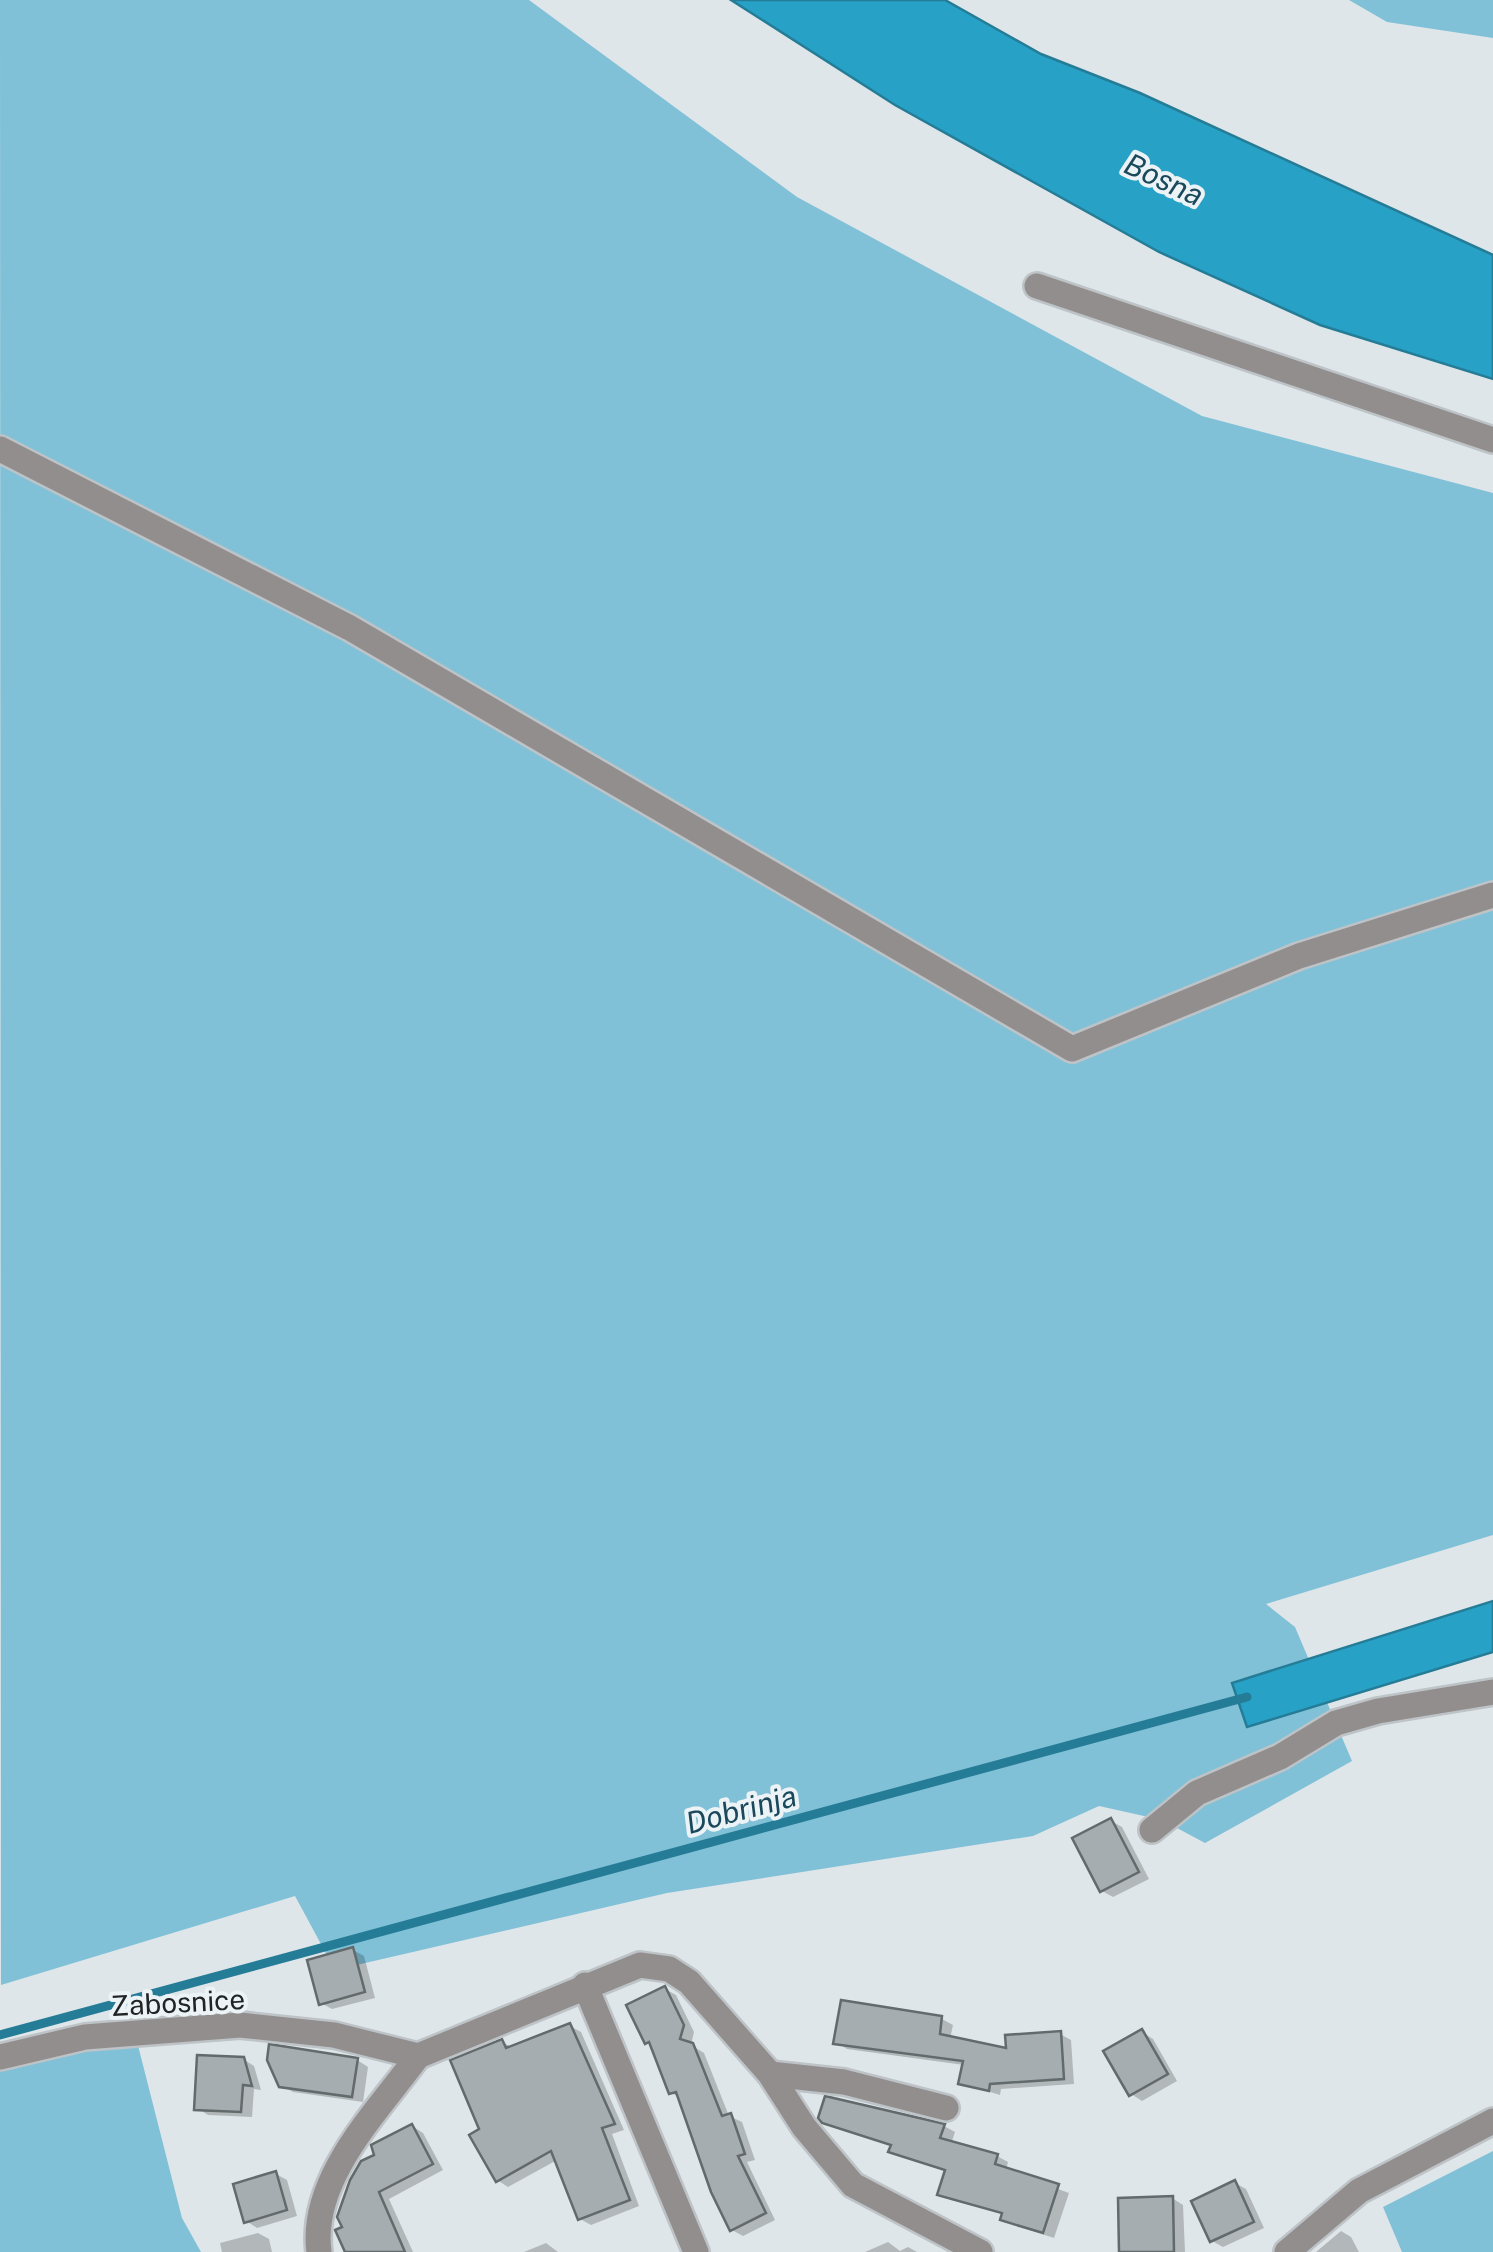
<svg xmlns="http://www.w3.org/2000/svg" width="1493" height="2252" font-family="'Public Sans',sans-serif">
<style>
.green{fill:#81c1d8}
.water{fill:#27a1c6;stroke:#257c96;stroke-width:2.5}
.shadow{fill:#0003}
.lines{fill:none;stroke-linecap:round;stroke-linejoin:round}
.stream{stroke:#257c96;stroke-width:9}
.building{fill:#a6adb0;stroke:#636a6c;stroke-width:2.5}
.minor-casing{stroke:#bdc3c6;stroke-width:30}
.minor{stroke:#928e8e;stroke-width:25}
.labels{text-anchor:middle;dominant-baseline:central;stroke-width:8;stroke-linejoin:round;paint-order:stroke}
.street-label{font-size:28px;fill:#212425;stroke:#ecf3f6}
.water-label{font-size:30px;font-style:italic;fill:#19495a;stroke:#ecf3f6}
</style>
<rect width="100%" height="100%" fill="#dfe6e9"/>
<!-- green -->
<g class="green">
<path d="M 0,0 L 529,0 L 797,197 L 1202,416 L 1493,493 L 1493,1535 L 1266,1604 L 1295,1627 L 1352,1761 L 1205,1843 L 1162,1820 L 1099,1806 L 1033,1836 L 667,1893 L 335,1970 L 295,1896 L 1,1985 Z"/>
<path d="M 1349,0 L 1493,0 L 1493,38 L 1387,22 Z"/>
<path d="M 131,2018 L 182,2218 L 201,2252 L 0,2252 L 0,2062 Z"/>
<path d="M 1493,2151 L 1493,2252 L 1402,2252 L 1383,2207 Z"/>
</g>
<!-- water -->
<g class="water">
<path d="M 731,0 L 945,0 L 1041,54 L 1140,93 L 1493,255 L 1493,379 L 1320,325 L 1159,252 L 895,105 Z"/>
<path d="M 1493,1601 L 1493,1652 L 1247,1727 L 1232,1683 Z"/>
</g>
<!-- shadow -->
<g class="shadow">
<path d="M 1111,1821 L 1122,1827 L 1149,1879 L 1113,1897 L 1102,1891 Z"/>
<path d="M 353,1950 L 364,1956 L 375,1998 L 332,2009 L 321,2003 Z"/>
<path d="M 665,1989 L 676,1995 L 694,2032 L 691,2045 L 704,2053 L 729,2116 L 742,2122 L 755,2160 L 747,2162 L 775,2220 L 743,2236 L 732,2230 L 681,2098 L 671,2093 L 653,2046 L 646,2042 Z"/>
<path d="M 942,2019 L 953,2025 L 950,2039 L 1009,2051 L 1060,2034 L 1071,2040 L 1074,2084 L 1001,2089 L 1000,2095 L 961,2083 L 964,2065 L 847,2049 L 836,2042 Z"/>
<path d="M 570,2026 L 581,2032 L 624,2130 L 612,2134 L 639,2206 L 591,2225 L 580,2219 L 557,2160 L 508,2187 L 497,2180 L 482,2130 L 502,2042 L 513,2048 Z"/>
<path d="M 1142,2032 L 1153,2039 L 1177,2081 L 1142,2101 L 1131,2094 Z"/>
<path d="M 243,2059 L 254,2066 L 261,2090 L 254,2089 L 252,2117 L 208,2115 L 197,2108 Z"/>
<path d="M 357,2060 L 368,2067 L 363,2102 L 293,2092 L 281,2085 Z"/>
<path d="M 823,2121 L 944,2126 L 955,2132 L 951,2144 L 997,2156 L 1008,2162 L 1006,2170 L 1069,2193 L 1054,2238 L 1014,2225 L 1003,2218 L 1004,2214 L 951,2200 L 940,2194 L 947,2171 L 902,2157 L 891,2151 L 893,2146 Z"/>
<path d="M 412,2126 L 423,2133 L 443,2170 L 389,2199 L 413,2252 L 348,2252 L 345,2228 L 377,2156 Z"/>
<path d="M 276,2174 L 287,2180 L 297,2216 L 257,2228 L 246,2221 Z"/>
<path d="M 1235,2183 L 1246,2189 L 1264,2228 L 1223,2247 L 1212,2241 Z"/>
<path d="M 1172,2198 L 1183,2205 L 1185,2252 L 1122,2252 Z"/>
<path d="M 1341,2231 L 1351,2237 L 1359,2252 L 1316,2252 Z"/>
<path d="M 258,2233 L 269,2239 L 272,2252 L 222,2252 L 220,2243 Z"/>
<path d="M 888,2242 L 900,2251 L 908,2247 L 917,2252 L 865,2252 Z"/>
<path d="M 546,2243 L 558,2252 L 524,2252 Z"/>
</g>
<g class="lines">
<!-- stream -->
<path class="stream" d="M 0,2035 L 1247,1697"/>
</g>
<!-- building -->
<g class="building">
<path d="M 1111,1818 L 1139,1872 L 1100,1892 L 1072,1838 Z"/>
<path d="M 353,1947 L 365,1992 L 319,2005 L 307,1960 Z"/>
<path d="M 665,1986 L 684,2025 L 680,2039 L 693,2043 L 722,2116 L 731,2113 L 745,2154 L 738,2156 L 766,2213 L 730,2231 L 711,2192 L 676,2092 L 669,2094 L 649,2042 L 645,2044 L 626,2005 Z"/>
<path d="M 841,2000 L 942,2016 L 940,2034 L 1006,2048 L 1005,2035 L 1061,2031 L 1064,2079 L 990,2084 L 989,2091 L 958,2084 L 963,2061 L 833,2044 Z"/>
<path d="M 570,2023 L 615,2124 L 602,2128 L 630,2200 L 578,2220 L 551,2151 L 496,2182 L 469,2135 L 479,2129 L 450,2060 L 502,2039 L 506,2048 Z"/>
<path d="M 1142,2029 L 1168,2074 L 1129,2096 L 1103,2051 Z"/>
<path d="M 269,2044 L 358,2058 L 352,2097 L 279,2087 L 267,2060 Z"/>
<path d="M 197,2055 L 244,2057 L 252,2086 L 243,2085 L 241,2112 L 194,2110 Z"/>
<path d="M 825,2096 L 945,2124 L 940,2138 L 998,2154 L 995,2164 L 1059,2184 L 1043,2233 L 1000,2220 L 1002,2213 L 937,2195 L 945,2170 L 888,2152 L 891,2145 L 822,2123 L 818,2118 Z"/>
<path d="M 412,2124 L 433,2164 L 379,2192 L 405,2252 L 345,2252 L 335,2230 L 342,2227 L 337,2217 L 350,2180 L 361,2161 L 374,2155 L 371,2145 Z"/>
<path d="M 276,2171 L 287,2210 L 244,2223 L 233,2184 Z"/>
<path d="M 1235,2180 L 1254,2222 L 1210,2242 L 1191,2201 Z"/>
<path d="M 1173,2196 L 1174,2252 L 1119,2252 L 1118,2198 Z"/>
</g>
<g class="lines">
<!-- minor casing -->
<g class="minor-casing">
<g id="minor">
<path d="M 1037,286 L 1493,440"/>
<path d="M 0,449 L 350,628 L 1072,1049 L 1299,956 L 1493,895"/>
<path d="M 1152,1830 L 1197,1793 L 1280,1757 L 1336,1723 L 1378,1711 L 1493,1692"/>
<path d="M 585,1985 L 696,2252"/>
<path d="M 0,2057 L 85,2037 L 240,2025 L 334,2035 L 418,2056 L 640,1965 L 669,1969 L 689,1982 L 770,2074 L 804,2127 L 853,2185 L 980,2252"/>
<path d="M 770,2074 L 844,2082 L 946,2108"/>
<path d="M 319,2252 C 309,2179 378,2111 418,2056"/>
<path d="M 1287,2252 L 1359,2191 L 1493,2121"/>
</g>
</g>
<!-- minor -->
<use href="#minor" class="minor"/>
</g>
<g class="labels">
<!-- street labels -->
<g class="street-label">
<text transform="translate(178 2002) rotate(-3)">Zabosnice</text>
</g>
<!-- water labels -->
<g class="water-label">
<text transform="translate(1164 179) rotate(25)">Bosna</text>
<text transform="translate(741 1809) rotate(-15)">Dobrinja</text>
</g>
</g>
</svg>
